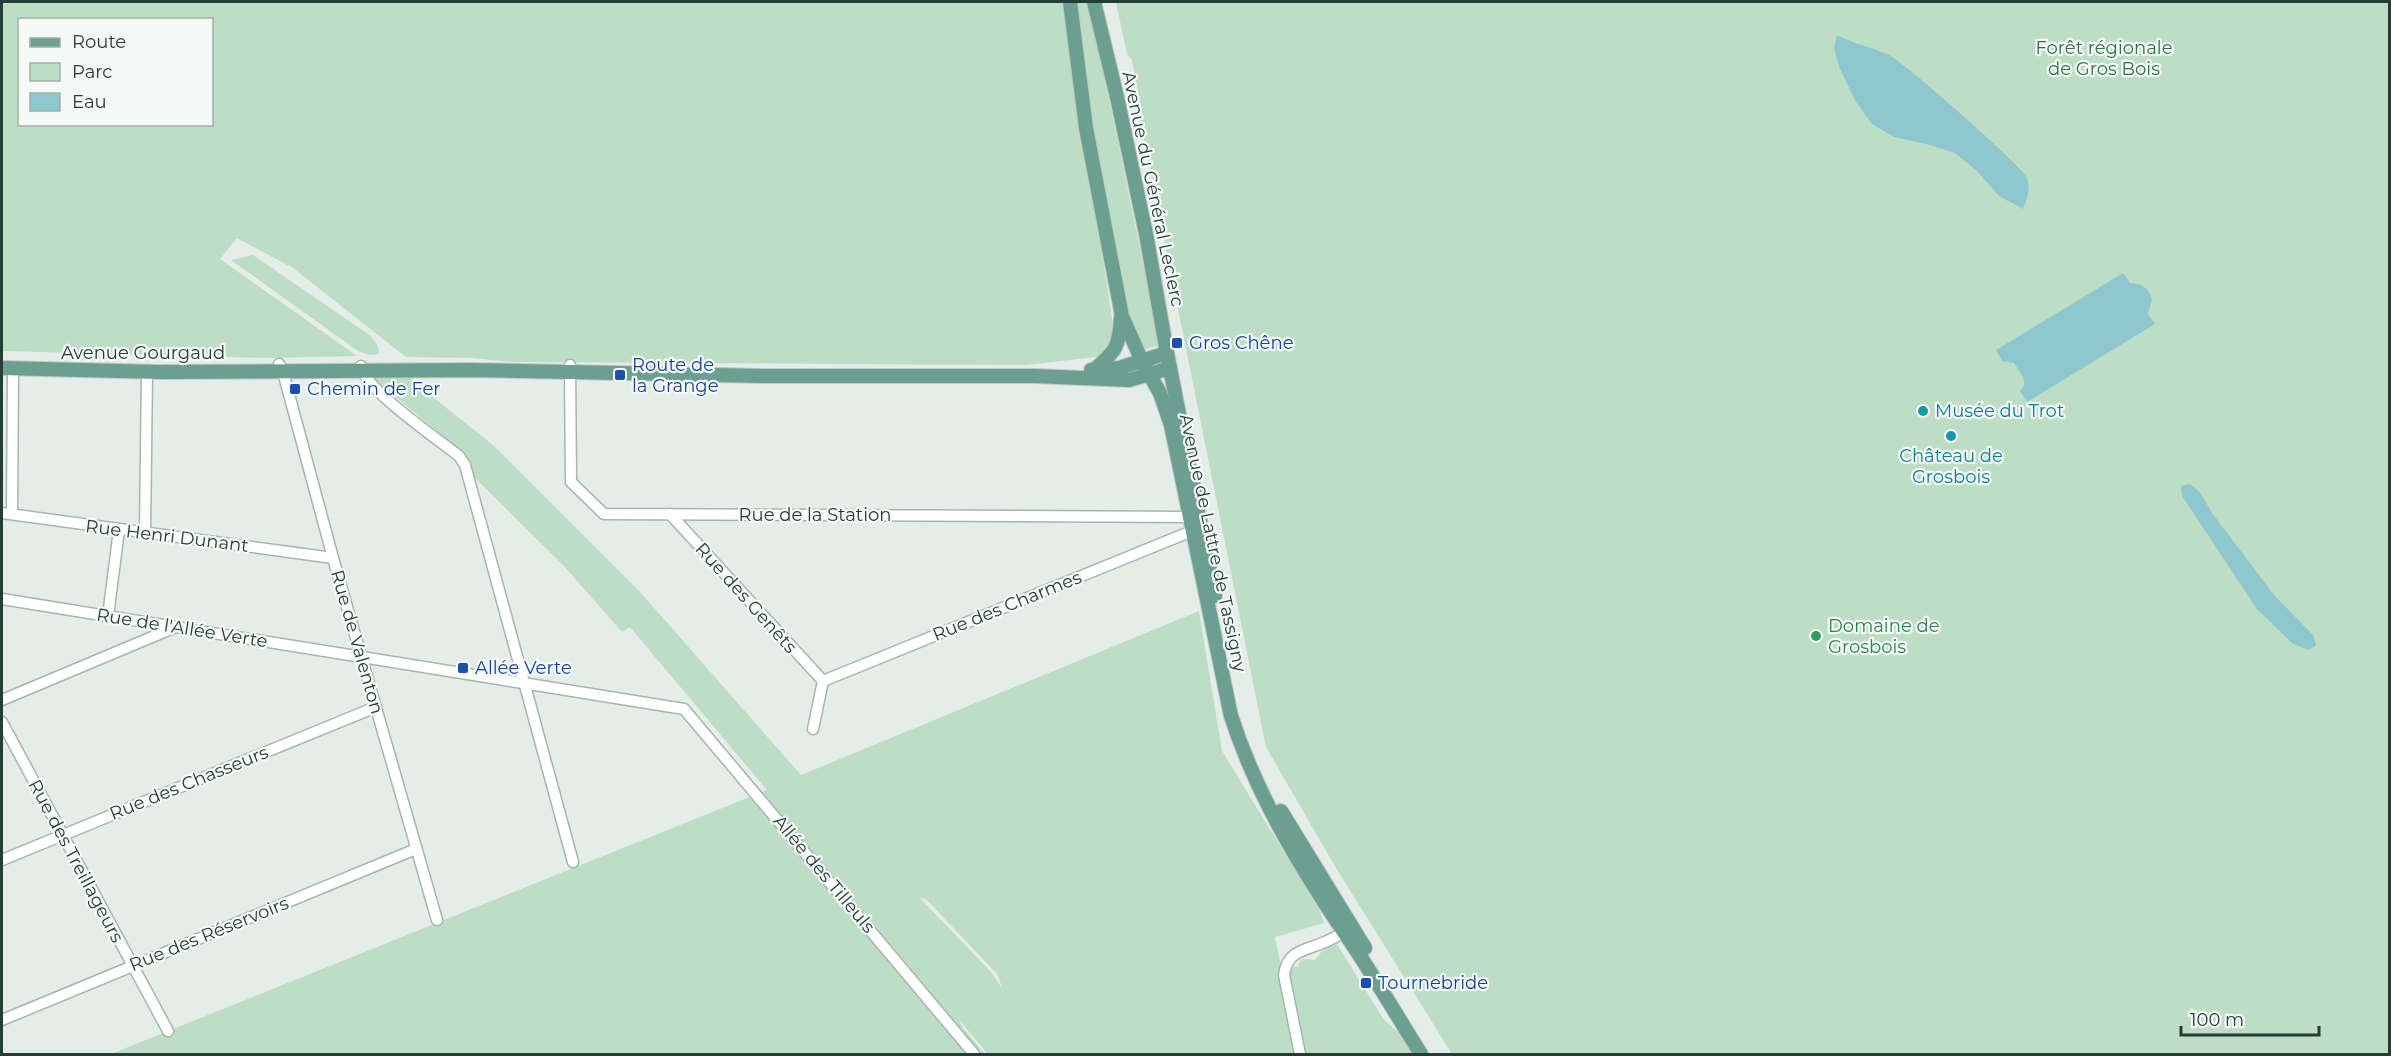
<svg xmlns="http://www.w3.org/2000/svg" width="2391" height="1056" font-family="Montserrat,sans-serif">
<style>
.green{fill:#beddc5;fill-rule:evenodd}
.water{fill:#8fc7cf}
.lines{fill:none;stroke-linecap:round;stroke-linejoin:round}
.minor-casing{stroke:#a7b5af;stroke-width:13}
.major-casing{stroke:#c2c9c7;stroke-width:16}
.minor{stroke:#fff;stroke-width:10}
.major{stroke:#6ba090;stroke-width:14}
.transit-dot{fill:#1a4fb4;stroke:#f4f9f7;stroke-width:2}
.culture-dot{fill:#0f9aa8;stroke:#f4f9f7;stroke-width:2}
.leisure-dot{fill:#2e9e5b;stroke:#f4f9f7;stroke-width:2}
.labels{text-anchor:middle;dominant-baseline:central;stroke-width:4.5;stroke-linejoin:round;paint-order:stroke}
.park-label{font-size:18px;fill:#307247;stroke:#f4f9f7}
.street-label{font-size:18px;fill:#243d36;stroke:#f4f9f7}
.transit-label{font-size:18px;fill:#164399;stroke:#f4f9f7;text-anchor:start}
.culture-label{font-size:18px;fill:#0d838f;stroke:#f4f9f7;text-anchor:start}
.leisure-label{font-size:18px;fill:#27864d;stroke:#f4f9f7;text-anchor:start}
</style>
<rect width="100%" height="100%" fill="#e4ede8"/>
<!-- green -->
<g class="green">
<path d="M 2,2 L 1063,2 L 1113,324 L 1112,346 L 1104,356 L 1026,365 L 514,362 L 471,358 L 406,357 L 293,268 L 237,238 L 220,259 L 357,356 L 267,358 L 2,351 ZM 20,20 L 212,20 L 212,124 L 20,124 Z"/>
<path d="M 1077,2 L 1089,2 L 1160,345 L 1144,350 L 1133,327 L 1126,299 L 1089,108 L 1084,52 Z"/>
<path d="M 1116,2 L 2389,2 L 2389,1054 L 1452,1054 L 1336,868 L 1266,747 L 1140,120 L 1142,112 L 1132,60 L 1127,54 Z"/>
<path d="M 253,255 L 371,336 L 378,346 L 379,354 L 370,355 L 358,351 L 231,260 Z"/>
<path d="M 374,373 L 409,374 L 414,382 L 493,445 L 641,593 L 801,775 L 1199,611 L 1222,751 L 1320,911 L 1324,923 L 1275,937 L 1280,961 L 1287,967 L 1298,967 L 1301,959 L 1315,960 L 1322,951 L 1337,944 L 1384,1020 L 1397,1031 L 1413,1054 L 988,1054 L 959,1020 L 963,1028 L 985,1054 L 111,1054 L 767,790 L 630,627 L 622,632 L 564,566 L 471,474 L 462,452 L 375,380 ZM 919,897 L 926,899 L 998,975 L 1002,988 L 990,971 Z"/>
</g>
<!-- water -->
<g class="water">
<path d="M 1837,35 C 1854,44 1872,47 1889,55 C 1903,61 2023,167 2027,178 C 2031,189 2027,199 2023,209 L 1999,196 L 1977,171 L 1955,153 L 1930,145 L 1894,137 L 1872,124 L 1856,102 L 1840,69 L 1834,48 Z"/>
<path d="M 2123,273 L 2130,283 C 2142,283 2148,288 2152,299 L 2148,314 L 2155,324 L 2027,402 L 2020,391 C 2030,382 2019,372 2014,363 L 2002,361 L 1996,350 Z"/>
<path d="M 2190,484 L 2200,492 L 2212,513 L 2274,595 L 2313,635 L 2316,645 L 2309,650 L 2293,644 L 2257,609 L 2182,496 L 2181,486 Z"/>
</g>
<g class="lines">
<!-- minor casing -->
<g class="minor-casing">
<g id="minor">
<path d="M 279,364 L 283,372 L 333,558 L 437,920"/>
<path d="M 570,365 L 571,482 L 604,514 L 1189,517"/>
<path d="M 361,366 C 363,388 439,440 459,456 L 465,465 L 573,862"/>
<path d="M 2,513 L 333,558"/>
<path d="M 12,514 L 13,368"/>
<path d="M 670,514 L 823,681"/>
<path d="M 145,533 L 147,371"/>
<path d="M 2,599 L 684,709 L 974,1054"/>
<path d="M 108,616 L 119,530"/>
<path d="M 823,681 L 1192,531"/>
<path d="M 2,700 L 176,627"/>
<path d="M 2,722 L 168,1031"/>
<path d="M 813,729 L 823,681"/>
<path d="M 2,860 L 376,707"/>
<path d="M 2,1020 L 416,849"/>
<path d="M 1300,1054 L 1284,975 C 1287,952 1302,951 1320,944 C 1331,940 1340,935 1349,928"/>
</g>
</g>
<!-- major casing -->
<g class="major-casing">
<g id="major">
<path d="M 1070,2 L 1086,128 L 1122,316 L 1142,361 L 1160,393 L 1171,425 L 1231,716 C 1257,796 1301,869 1348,938 C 1374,976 1397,1016 1421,1054"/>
<path d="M 1094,2 L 1117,97 L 1146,234 L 1167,353 L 1215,596"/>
<path d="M 2,368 L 160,372 L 471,370 L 768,376 L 1035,376 L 1129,380 L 1170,368"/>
<path d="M 1091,370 L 1119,368 L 1167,353"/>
<path d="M 1094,370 C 1116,351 1119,347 1121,318"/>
<path d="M 1281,811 L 1365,948"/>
</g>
</g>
<!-- minor -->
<use href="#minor" class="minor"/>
<!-- major -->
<use href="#major" class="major"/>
</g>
<!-- markers -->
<g class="transit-dot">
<rect x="1171" y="337" width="12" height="12" rx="3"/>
<rect x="614" y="369" width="12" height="12" rx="3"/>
<rect x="289" y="383" width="12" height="12" rx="3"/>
<rect x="457" y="662" width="12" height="12" rx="3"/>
<rect x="1360" y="977" width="12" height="12" rx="3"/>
</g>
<g class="culture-dot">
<circle cx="1923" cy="411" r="6"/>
<circle cx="1951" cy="436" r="6"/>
</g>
<circle class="leisure-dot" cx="1816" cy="636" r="6"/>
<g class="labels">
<!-- park labels -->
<g class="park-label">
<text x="2104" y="48">Forêt régionale<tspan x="2104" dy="21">de Gros Bois</tspan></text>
</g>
<!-- street labels -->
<g class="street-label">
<text transform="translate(1153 189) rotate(78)">Avenue du Général Leclerc</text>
<text x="143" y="353">Avenue Gourgaud</text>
<text x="815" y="515">Rue de la Station</text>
<text transform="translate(167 536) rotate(7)">Rue Henri Dunant</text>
<text transform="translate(1213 543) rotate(78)">Avenue de Lattre de Tassigny</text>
<text transform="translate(746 598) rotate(48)">Rue des Genêts</text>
<text transform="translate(1007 606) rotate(-22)">Rue des Charmes</text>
<text transform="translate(182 628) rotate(9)">Rue de l'Allée Verte</text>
<text transform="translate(357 642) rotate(74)">Rue de Valenton</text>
<text transform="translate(189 783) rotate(-22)">Rue des Chasseurs</text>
<text transform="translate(76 861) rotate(62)">Rue des Treillageurs</text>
<text transform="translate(824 874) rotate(50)">Allée des Tilleuls</text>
<text transform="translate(209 934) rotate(-22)">Rue des Réservoirs</text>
</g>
<!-- transit labels -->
<g class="transit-label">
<text x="1189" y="343">Gros Chêne</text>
<text x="632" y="365">Route de<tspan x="632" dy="21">la Grange</tspan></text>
<text x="307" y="389">Chemin de Fer</text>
<text x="475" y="668">Allée Verte</text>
<text x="1378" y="983">Tournebride</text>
</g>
<!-- culture labels -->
<g class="culture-label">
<text x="1935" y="411">Musée du Trot</text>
<text x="1951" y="456" text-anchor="middle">Château de<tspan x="1951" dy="21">Grosbois</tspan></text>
</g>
<!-- leisure labels -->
<g class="leisure-label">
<text x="1828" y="626">Domaine de<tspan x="1828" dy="21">Grosbois</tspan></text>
</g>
</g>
<!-- border -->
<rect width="2391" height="1056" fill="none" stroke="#243d36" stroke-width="6"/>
<!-- legend -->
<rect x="18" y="18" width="195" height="108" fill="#f4f9f7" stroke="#a1aeaa" stroke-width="1.5"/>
<rect x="30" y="38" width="30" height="9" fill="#6ba090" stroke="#a1aeaa" stroke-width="1.5"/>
<text x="72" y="48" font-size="18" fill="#243d36">Route</text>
<rect x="30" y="63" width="30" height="18" fill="#beddc5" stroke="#a1aeaa" stroke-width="1.5"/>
<text x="72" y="78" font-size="18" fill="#243d36">Parc</text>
<rect x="30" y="93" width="30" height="18" fill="#8fc7cf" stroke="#a1aeaa" stroke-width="1.5"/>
<text x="72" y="108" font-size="18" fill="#243d36">Eau</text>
<!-- scale -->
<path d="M2181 1026v9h138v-9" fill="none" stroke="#243d36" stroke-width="3"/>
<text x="2190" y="1026" font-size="18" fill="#243d36" stroke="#f4f9f7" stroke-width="4.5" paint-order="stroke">100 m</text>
</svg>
